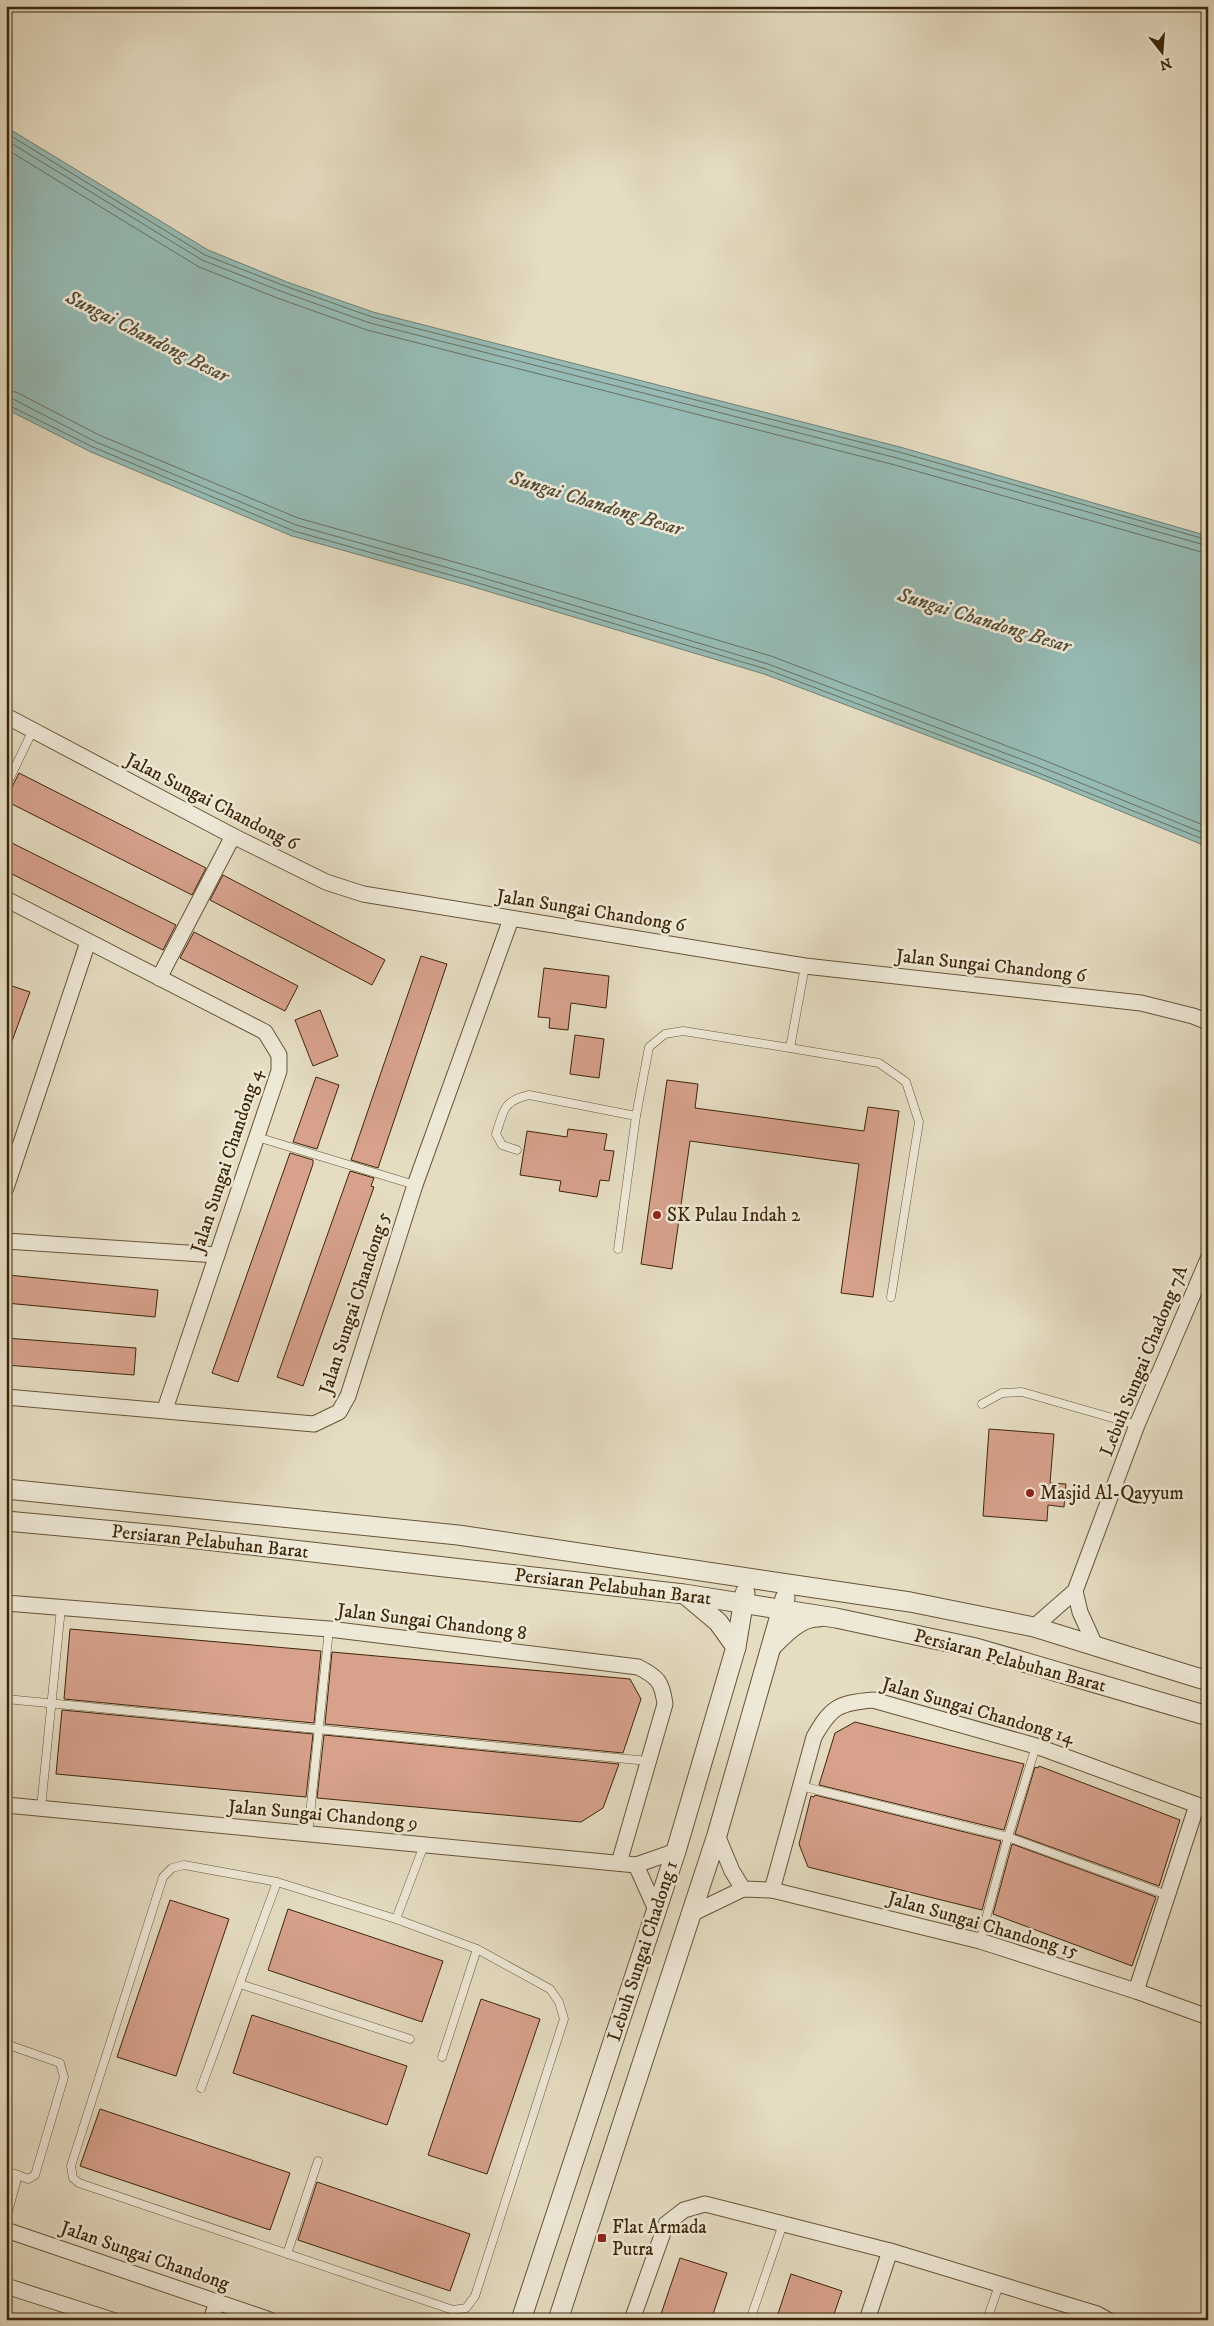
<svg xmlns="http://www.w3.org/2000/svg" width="1214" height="2326" font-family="'IM FELL DW Pica',serif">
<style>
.water{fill:#96bbb5;stroke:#727f70}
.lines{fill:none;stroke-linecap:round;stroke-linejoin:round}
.shore{stroke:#6a705e;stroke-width:1}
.building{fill:#d7a18c;stroke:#3d2608}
.service-casing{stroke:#675436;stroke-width:9}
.minor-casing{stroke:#675436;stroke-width:17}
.tertiary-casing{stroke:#675436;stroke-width:21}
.service{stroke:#eee8d7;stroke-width:8}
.minor{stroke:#eee8d7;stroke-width:15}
.tertiary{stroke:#eee8d7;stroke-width:19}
.poi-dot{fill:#8f2418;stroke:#eee8d7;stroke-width:2}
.labels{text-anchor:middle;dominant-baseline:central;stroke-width:5;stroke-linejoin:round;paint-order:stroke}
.street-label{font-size:19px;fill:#3d2608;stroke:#eee8d7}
.poi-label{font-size:19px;fill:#3d2608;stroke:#eee8d7;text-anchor:start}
.water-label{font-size:20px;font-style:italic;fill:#534b33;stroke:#eee8d7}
</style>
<rect width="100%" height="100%" fill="#e5dcc2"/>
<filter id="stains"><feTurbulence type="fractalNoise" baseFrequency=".004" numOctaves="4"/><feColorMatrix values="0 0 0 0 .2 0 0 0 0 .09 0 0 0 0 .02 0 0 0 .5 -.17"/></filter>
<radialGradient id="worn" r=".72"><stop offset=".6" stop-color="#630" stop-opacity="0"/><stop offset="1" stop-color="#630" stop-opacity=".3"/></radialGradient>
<!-- water -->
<path class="water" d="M 6,127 L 208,250 L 287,282 L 373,312 L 900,447 L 1208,536 L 1208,847 L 1035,776 L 764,674 L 467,585 L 292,536 L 91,452 L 6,409 Z"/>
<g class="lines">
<!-- shore -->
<g class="shore">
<path d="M 6,133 L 205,255 L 285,286 L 372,317 L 899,452 L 1208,540"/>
<path d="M 6,140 L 202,260 L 283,292 L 370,323 L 897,458 L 1208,546"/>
<path d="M 6,149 L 199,267 L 280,299 L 367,330 L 895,465 L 1208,554"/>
<path d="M 6,391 L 16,392 L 99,435 L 298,518 L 472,567 L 771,656 L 1041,759 L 1208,827"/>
<path d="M 6,398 L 13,399 L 96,442 L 296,525 L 470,574 L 768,664 L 1039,766 L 1208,835"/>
<path d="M 6,404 L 93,447 L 294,531 L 468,580 L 766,669 L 1036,772 L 1208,841"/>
</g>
</g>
<!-- building -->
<g class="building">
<path d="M 19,773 L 206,868 L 192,895 L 6,801 L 6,792 L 11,789 Z"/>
<path d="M 6,840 L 176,925 L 163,950 L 6,871 Z"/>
<path d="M 223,875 L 385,960 L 372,985 L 210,900 Z"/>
<path d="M 194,932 L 298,986 L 285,1011 L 180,958 Z"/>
<path d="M 421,956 L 447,964 L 378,1168 L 351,1160 Z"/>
<path d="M 544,968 L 609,976 L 606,1008 L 571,1003 L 568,1030 L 549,1028 L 550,1018 L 538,1017 Z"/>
<path d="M 6,984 L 30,992 L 8,1052 L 6,1052 Z"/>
<path d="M 320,1010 L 338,1056 L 313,1066 L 295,1020 Z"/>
<path d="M 575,1035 L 604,1039 L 599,1078 L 570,1074 Z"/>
<path d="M 316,1077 L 339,1085 L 317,1149 L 293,1142 Z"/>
<path d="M 667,1080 L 698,1084 L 695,1108 L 864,1131 L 868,1107 L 899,1111 L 873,1297 L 841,1293 L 859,1164 L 690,1141 L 672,1269 L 641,1264 Z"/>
<path d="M 568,1129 L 607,1134 L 604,1150 L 614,1151 L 609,1181 L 600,1180 L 597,1197 L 559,1191 L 561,1181 L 520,1175 L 527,1131 L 567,1137 Z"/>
<path d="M 290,1153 L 313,1160 L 313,1164 L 238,1382 L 212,1373 Z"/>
<path d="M 350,1171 L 374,1178 L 371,1186 L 374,1187 L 303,1386 L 277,1377 Z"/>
<path d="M 8,1275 L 158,1290 L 155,1317 L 6,1303 Z"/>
<path d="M 6,1338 L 136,1348 L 134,1375 L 6,1365 Z"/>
<path d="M 989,1429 L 1054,1434 L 1050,1483 L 1066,1484 L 1064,1507 L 1048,1505 L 1047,1521 L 983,1516 Z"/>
<path d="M 70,1629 L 321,1651 L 314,1723 L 64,1699 Z"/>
<path d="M 332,1652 L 630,1679 L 641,1699 L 623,1753 L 325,1724 Z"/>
<path d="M 62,1710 L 313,1734 L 306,1797 L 56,1774 Z"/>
<path d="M 855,1722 L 1024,1764 L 1004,1830 L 819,1785 L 835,1733 Z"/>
<path d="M 324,1735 L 619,1764 L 603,1808 L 581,1822 L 317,1798 Z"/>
<path d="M 1039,1766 L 1180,1820 L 1159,1886 L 1015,1834 L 1035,1767 L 1038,1768 Z"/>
<path d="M 815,1795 L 1001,1841 L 982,1910 L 808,1867 L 799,1844 L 811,1796 L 814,1797 Z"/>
<path d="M 1012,1844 L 1156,1897 L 1132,1966 L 993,1914 Z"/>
<path d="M 170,1900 L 229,1919 L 176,2076 L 117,2057 Z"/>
<path d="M 288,1909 L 443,1961 L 422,2022 L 268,1970 Z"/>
<path d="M 481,1999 L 540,2019 L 487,2174 L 428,2155 Z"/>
<path d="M 252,2015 L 407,2066 L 387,2125 L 233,2073 Z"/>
<path d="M 100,2109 L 290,2173 L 270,2230 L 80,2166 Z"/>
<path d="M 317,2182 L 470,2234 L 450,2291 L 298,2240 Z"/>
<path d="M 680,2258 L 727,2273 L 711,2320 L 659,2320 Z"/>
<path d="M 791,2274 L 842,2291 L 832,2320 L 776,2320 Z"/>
</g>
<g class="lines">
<!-- service casing -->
<g class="service-casing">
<g id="service">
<path d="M 6,786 L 32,732"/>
<path d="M 790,1048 L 879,1063 L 906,1082 L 919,1122 L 891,1297"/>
<path d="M 257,1137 L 415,1185"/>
<path d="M 517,1150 L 502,1145 L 496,1134 C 504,1110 503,1101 529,1095 L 636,1116"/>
<path d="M 618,1249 L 636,1116 L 649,1047 L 665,1034 L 683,1031 L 790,1048 L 805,966"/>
<path d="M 982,1404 L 1002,1393 L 1022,1392 L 1137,1425"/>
<path d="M 6,1699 L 648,1761"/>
<path d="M 801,1786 L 1008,1837 L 1167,1895"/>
<path d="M 41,1808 L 61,1608"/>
<path d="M 308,1834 L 329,1629"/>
<path d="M 184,1865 L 277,1882 L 396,1919 L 477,1949 L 550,1989 L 559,2002 L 564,2019 L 475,2296 L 466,2308 L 453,2310 L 79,2183 L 73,2178 L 71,2166 L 163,1877 L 172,1868 Z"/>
<path d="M 396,1919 L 424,1845"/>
<path d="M 980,1941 L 1008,1837 L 1036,1746"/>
<path d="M 240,1984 L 410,2039"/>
<path d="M 6,2044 L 60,2063 L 64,2077 L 35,2175 L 28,2179 L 18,2175 L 6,2219"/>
<path d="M 442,2057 L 477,1949"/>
<path d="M 201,2088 L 277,1882"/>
<path d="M 6,2171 L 18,2175"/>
<path d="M 287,2254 L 318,2161"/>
<path d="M 750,2320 L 783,2224"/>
<path d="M 987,2320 L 999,2285"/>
</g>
</g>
<!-- minor casing -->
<g class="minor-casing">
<g id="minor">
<path d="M 6,716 L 233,836 L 326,882 L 363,894 L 805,966 L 1141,1003 L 1193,1016 L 1208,1022"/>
<path d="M 6,899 L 265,1032 L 279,1055 L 279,1071 L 165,1409"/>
<path d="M 159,978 L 233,836"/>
<path d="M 6,1188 L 88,942"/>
<path d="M 6,1241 L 217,1255"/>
<path d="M 6,1397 L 314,1424 L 339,1412 L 348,1396 L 415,1185 L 511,919"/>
<path d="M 1075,1591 L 1080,1612 L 1095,1645"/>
<path d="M 6,1603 L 329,1629 L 638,1667 C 658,1677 662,1682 665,1704 L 619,1863"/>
<path d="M 1034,1627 L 1075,1591 L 1137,1425 L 1208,1259"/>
<path d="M 6,1805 L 636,1865 L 676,1851"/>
<path d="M 717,1835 L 732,1871 L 743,1889"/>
<path d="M 636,1865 L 657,1912"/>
<path d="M 772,1890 L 814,1737 C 831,1707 838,1703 873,1700 L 1036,1746 L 1208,1809"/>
<path d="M 689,1915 L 743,1889 L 772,1890 L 980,1941 L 1136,1991 L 1208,2017"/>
<path d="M 1136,1991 L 1197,1805"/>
<path d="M 6,2230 L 270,2320"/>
<path d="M 6,2286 L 112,2320"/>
<path d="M 211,2320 L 217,2302"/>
<path d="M 632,2320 L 666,2224 L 684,2210 L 705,2204 L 890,2251 L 1097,2314 L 1108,2320"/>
<path d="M 867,2320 L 890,2251"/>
</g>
</g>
<!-- tertiary casing -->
<g class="tertiary-casing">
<g id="tertiary">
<path d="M 6,1489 L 458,1535 L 910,1602 L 1034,1627 L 1208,1681"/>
<path d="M 6,1521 L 170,1536 L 684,1594 L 836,1618 L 976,1648 L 1208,1716"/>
<path d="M 687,1596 L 718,1622 L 736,1647"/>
<path d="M 773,1645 C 785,1633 801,1616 819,1617"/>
<path d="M 521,2320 L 676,1851 L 736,1647 L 745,1593"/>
<path d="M 558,2320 L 717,1835 L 785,1598"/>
</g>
</g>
<!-- service -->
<use href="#service" class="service"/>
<!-- minor -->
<use href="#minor" class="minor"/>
<!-- tertiary -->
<use href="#tertiary" class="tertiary"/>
</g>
<!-- markers -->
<g class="poi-dot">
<circle cx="657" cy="1215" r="5"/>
<circle cx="1030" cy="1493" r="5"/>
<rect x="597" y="2233" width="10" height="10" rx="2.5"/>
</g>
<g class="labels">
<!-- street labels -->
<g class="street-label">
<text transform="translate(212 802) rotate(27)">Jalan Sungai Chandong 6</text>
<text transform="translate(591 911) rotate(9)">Jalan Sungai Chandong 6</text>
<text transform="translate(991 966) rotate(6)">Jalan Sungai Chandong 6</text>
<text transform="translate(227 1161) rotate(-72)">Jalan Sungai Chandong 4</text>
<text transform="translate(355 1303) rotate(-72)">Jalan Sungai Chandong 5</text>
<text transform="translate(1144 1361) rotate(-68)">Lebuh Sungai Chadong 7A</text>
<text transform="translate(210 1542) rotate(6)">Persiaran Pelabuhan Barat</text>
<text transform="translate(613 1587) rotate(7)">Persiaran Pelabuhan Barat</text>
<text transform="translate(432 1622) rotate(7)">Jalan Sungai Chandong 8</text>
<text transform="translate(1010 1661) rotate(15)">Persiaran Pelabuhan Barat</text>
<text transform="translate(978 1711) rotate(16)">Jalan Sungai Chandong 14</text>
<text transform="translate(323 1815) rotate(5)">Jalan Sungai Chandong 9</text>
<text transform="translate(983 1925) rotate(16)">Jalan Sungai Chandong 15</text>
<text transform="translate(643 1951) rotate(-72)">Lebuh Sungai Chadong 1</text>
<text transform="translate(145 2256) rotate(19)">Jalan Sungai Chandong</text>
</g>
<!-- poi labels -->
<g class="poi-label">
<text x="667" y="1215">SK Pulau Indah 2</text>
<text x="1040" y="1493">Masjid Al-Qayyum</text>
<text x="612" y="2227">Flat Armada<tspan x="612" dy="22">Putra</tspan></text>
</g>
<!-- water labels -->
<g class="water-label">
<text transform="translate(147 337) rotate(27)">Sungai Chandong Besar</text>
<text transform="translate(596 504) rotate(17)">Sungai Chandong Besar</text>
<text transform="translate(984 621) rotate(17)">Sungai Chandong Besar</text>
</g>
</g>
<!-- margin -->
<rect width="1214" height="2326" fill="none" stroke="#e5dcc2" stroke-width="25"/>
<rect x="8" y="8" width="1199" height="2311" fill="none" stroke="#3d2608" stroke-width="2.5"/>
<rect x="12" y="12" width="1189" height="2301" fill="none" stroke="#3d2608"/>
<!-- north arrow -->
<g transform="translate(1162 52) rotate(163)" stroke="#eee8d7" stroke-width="4" paint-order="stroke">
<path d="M0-4L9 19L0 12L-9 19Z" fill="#3d2608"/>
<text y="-8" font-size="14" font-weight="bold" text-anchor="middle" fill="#3d2608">N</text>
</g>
<rect width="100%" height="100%" filter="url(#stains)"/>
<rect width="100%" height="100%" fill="url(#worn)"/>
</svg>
